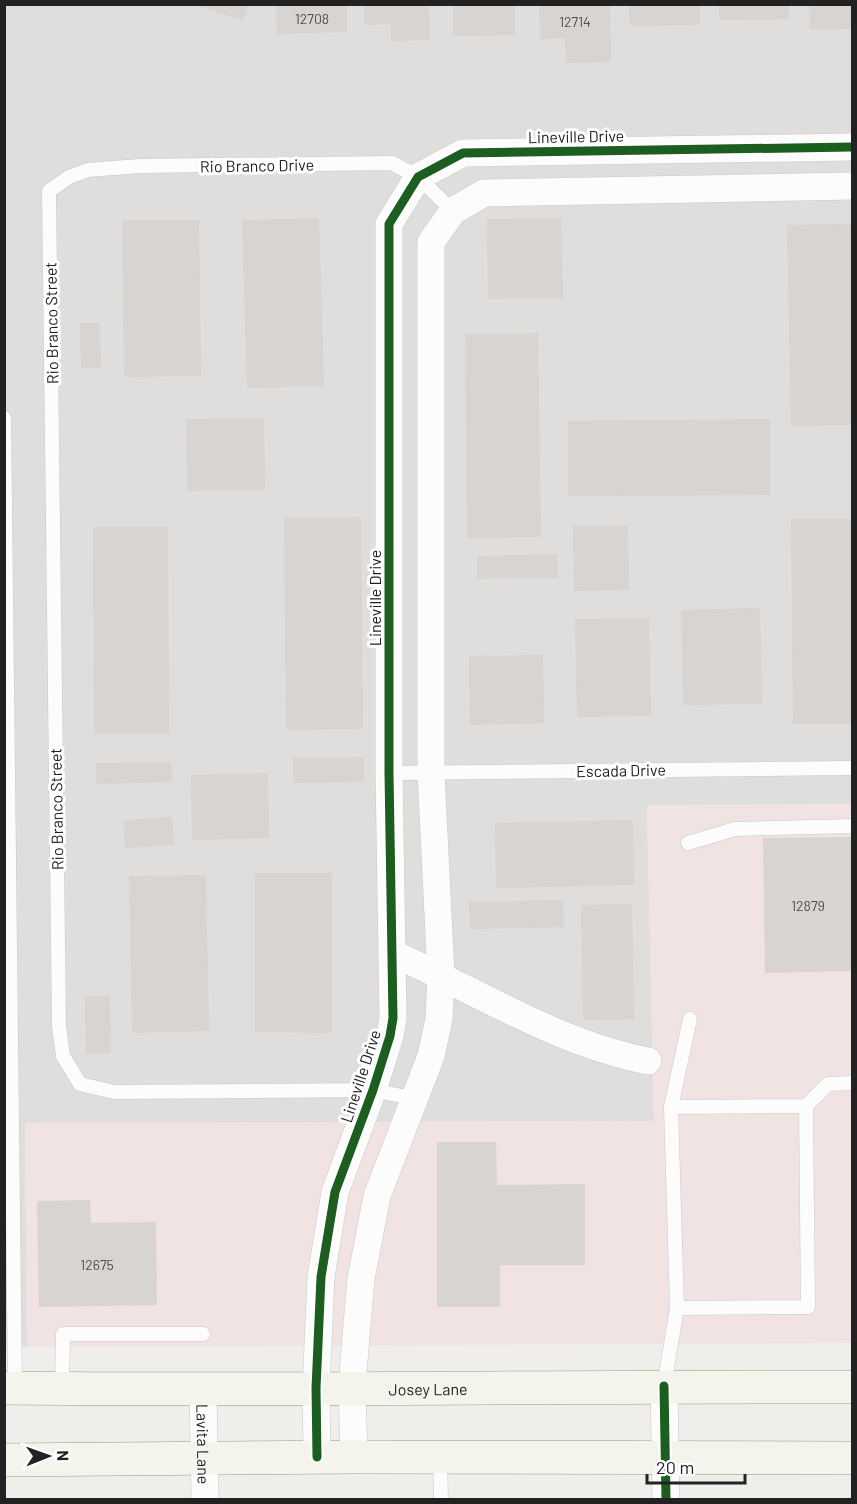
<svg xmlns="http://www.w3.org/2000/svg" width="857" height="1504" font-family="Barlow,sans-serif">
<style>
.residential{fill:#dfdedc}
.commercial{fill:#f1e3e1}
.building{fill:#d7d4d2}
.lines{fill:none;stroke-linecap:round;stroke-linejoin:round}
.lane-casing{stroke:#c9c8c7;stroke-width:15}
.street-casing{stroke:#c9c8c7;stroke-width:28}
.secondary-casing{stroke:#999a82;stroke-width:34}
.lane{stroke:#fdfcfc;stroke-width:14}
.street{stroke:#fdfcfc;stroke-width:27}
.secondary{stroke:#f4f4ed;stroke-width:33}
.cycleway-casing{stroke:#fff;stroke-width:13}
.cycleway{stroke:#1b5e20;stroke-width:9}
.labels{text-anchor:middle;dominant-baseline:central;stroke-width:6;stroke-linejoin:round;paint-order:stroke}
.number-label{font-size:14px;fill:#4f4e4e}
.street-label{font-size:16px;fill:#222;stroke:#fff}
</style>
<rect width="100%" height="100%" fill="#f0eeeb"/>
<!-- residential -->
<path class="residential" d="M 4,5 L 852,5 L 852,804 L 647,806 L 654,1121 L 25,1123 L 27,1347 L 5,1347 Z"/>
<!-- commercial -->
<path class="commercial" d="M 852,804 L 852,1343 L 27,1347 L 25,1123 L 654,1121 L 647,805 Z"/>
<!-- building -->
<g class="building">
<path d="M 192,4 L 249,4 L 243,21 Z"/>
<path d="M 276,4 L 347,4 L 347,32 L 277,34 Z"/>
<path d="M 364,4 L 429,4 L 430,40 L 391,41 L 391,24 L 364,25 Z"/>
<path d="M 453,4 L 515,4 L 515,35 L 453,36 Z"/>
<path d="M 539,4 L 610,4 L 611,62 L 566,63 L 565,38 L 540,39 Z"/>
<path d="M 629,4 L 700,4 L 700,25 L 630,26 Z"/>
<path d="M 719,4 L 789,4 L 789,19 L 719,20 Z"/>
<path d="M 809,4 L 852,4 L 852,29 L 810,30 Z"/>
<path d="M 319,218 L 324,386 L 247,388 L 242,220 Z"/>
<path d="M 561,218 L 563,298 L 488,299 L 487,219 Z"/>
<path d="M 122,220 L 199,220 L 201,376 L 124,377 Z"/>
<path d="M 852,224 L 852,425 L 791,426 L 787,225 Z"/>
<path d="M 80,323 L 100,323 L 101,368 L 81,368 Z"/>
<path d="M 538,333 L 541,537 L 467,538 L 465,334 Z"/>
<path d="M 264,418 L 265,490 L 187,491 L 186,419 Z"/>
<path d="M 770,419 L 770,495 L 568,496 L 568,421 Z"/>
<path d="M 361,517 L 363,729 L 286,730 L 284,518 Z"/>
<path d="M 791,519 L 852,519 L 852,724 L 793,724 Z"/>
<path d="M 628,525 L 629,590 L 574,591 L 573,526 Z"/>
<path d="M 93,527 L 168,527 L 169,734 L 94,734 Z"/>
<path d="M 557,554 L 558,578 L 477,579 L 477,556 Z"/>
<path d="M 760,608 L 762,704 L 683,705 L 681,610 Z"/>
<path d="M 649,618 L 651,716 L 577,717 L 575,619 Z"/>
<path d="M 543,655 L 544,723 L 470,725 L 469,656 Z"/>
<path d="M 364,757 L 364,782 L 293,783 L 293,758 Z"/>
<path d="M 171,762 L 172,782 L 96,784 L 96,763 Z"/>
<path d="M 268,773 L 269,838 L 192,840 L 191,775 Z"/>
<path d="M 172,817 L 174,845 L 125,848 L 123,820 Z"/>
<path d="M 633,820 L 634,885 L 496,888 L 495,823 Z"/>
<path d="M 852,837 L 852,971 L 765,973 L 763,838 Z"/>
<path d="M 255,873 L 332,873 L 332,1033 L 255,1032 Z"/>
<path d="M 206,875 L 209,1031 L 132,1033 L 129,876 Z"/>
<path d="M 563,900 L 564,927 L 470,929 L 469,902 Z"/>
<path d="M 632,904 L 634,1019 L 583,1020 L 581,905 Z"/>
<path d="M 110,996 L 111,1053 L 86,1054 L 85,997 Z"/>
<path d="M 437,1142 L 496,1142 L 497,1185 L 585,1184 L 585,1265 L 500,1265 L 500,1307 L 437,1307 Z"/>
<path d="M 90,1200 L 91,1223 L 156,1222 L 157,1305 L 39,1307 L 37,1201 Z"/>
</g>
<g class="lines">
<!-- lane casing -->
<g class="lane-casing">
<g id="lane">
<path d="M 4,418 L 15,1388"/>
<path d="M 389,773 L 852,768"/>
<path d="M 688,843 L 735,829 L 852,826"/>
<path d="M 416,1099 L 373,1090 L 114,1092 L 80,1084 L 63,1056 L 59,1026 L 49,191 L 69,177 L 88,170 L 139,166 L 392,163 L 418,177 L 453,211"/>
<path d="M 671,1107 L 806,1106 L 828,1084 L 852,1083"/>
<path d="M 677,1308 L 808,1307 L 806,1106"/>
<path d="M 664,1386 L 677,1308 L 671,1107 L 690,1019"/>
<path d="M 62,1388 L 63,1334 L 203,1334"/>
<path d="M 440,1456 L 441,1500"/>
</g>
</g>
<!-- street casing -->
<g class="street-casing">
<g id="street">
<path d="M 392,953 C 477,991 556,1043 648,1061"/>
<path d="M 664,1386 L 666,1500"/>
<path id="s1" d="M 203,1390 L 205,1500"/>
<path d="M 317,1457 L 316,1388 L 321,1277 L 335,1192 L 373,1090 L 390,1036 L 393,1018 L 389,773 L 389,224 L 418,177 L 463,153 L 852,147"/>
<path d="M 354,1457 L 352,1387 L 356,1336 L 361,1279 L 377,1196 L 431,1056 L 439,1019 L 441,975 L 431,773 L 431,242 L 453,211 L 484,193 L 852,186"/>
</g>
</g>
<!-- secondary casing -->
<g class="secondary-casing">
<g id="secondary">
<path id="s2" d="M 4,1388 C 287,1391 570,1386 852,1387"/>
<path d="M 4,1460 L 354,1457 L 852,1458"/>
</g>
</g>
<!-- lane -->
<use href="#lane" class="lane"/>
<!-- street -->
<use href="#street" class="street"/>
<!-- secondary -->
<use href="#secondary" class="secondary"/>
<!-- cycleway casing -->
<g class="cycleway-casing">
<g id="cycleway">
<path d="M 664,1386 L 666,1500"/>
<path d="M 317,1457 L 316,1388 L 321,1277 L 335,1192 L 373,1090 L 390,1036 L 393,1018 L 389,773 L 389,224 L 418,177 L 463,153 L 852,147"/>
</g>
</g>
<!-- cycleway -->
<use href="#cycleway" class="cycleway"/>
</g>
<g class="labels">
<!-- number labels -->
<g class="number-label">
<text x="312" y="18">12708</text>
<text x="575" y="21">12714</text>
<text x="808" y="905">12879</text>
<text x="97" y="1264">12675</text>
</g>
<!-- street labels -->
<g class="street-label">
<text transform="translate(576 136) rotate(-1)">Lineville Drive</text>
<text transform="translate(257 165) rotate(-1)">Rio Branco Drive</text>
<text transform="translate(51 323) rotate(-91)">Rio Branco Street</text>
<text transform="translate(374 598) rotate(-90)">Lineville Drive</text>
<text transform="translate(621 770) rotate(-1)">Escada Drive</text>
<text transform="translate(56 809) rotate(-91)">Rio Branco Street</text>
<text transform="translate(360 1076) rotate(-72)">Lineville Drive</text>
<text stroke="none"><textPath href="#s2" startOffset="424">Josey Lane</textPath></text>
<text stroke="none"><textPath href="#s1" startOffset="54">Lavita Lane</textPath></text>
</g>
</g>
<!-- border -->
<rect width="857" height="1504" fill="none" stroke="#222222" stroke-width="12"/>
<!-- north arrow -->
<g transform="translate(48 1456) rotate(89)" stroke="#ffffff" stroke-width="4.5" paint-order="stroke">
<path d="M0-4.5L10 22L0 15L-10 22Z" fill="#222222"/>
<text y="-9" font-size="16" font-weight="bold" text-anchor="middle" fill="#222222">N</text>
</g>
<!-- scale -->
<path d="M647 1474v9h98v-9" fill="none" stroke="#222222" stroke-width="3"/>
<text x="656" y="1474" font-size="18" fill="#222222" stroke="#ffffff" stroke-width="4.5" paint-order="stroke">20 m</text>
</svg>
